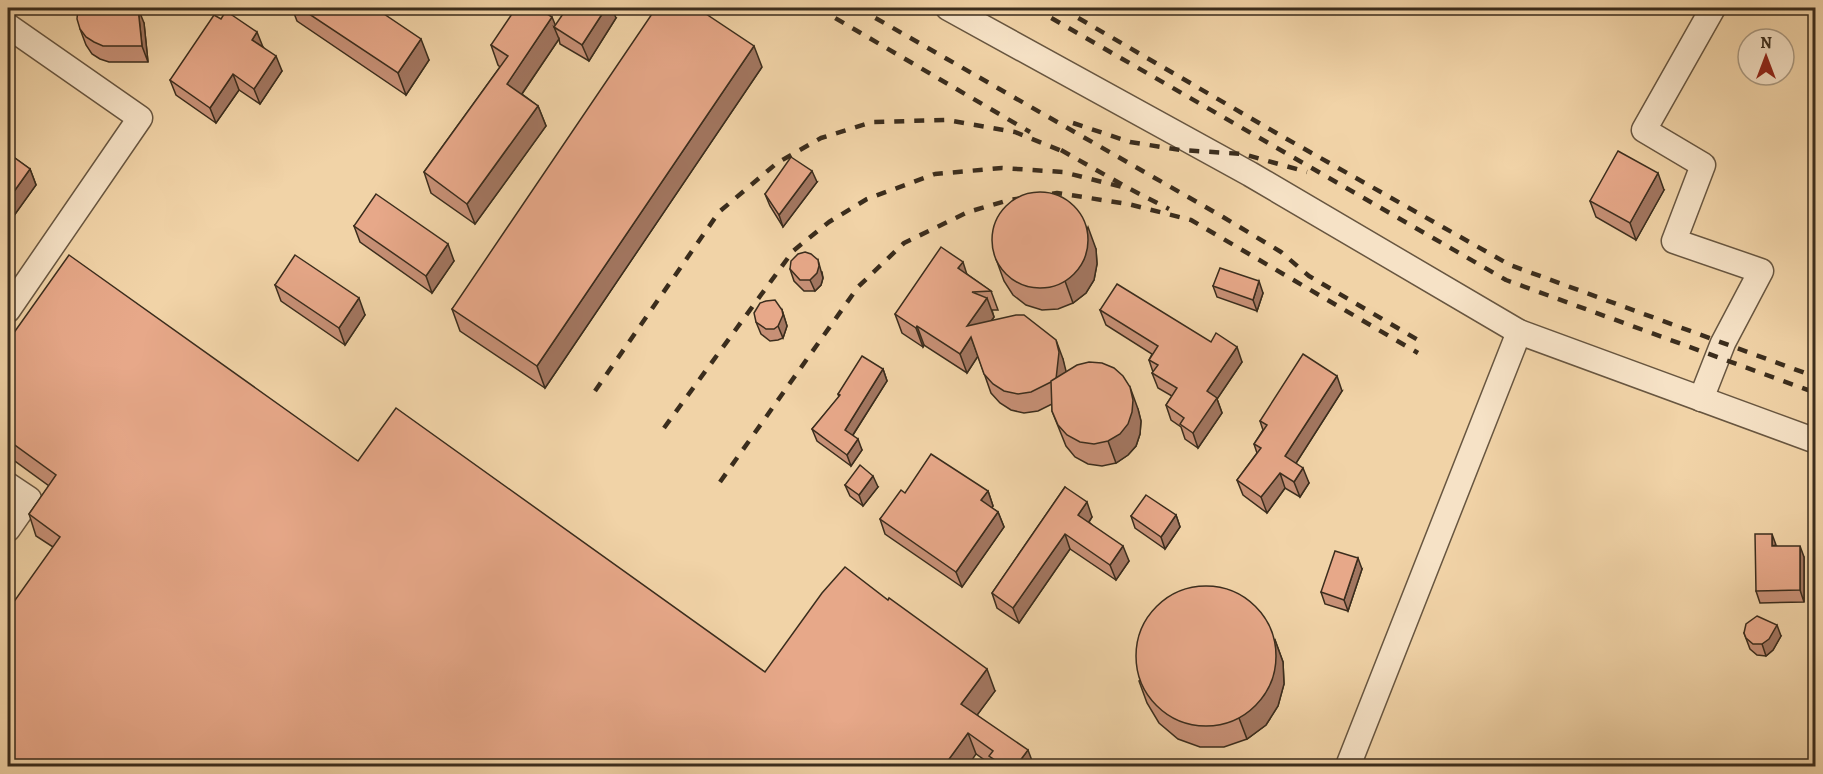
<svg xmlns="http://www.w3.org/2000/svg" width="1823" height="774" font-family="Alegreya,serif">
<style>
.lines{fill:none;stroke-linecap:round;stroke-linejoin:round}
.minor-casing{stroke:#685640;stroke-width:27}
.minor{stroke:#f6e2c6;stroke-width:24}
.rail{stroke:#3b2d1d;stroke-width:4.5;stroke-dasharray:10 10;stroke-linecap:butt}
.wall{fill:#c79076;stroke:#3b2d1d;stroke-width:1.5}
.shaded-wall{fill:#a27660;stroke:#3b2d1d;stroke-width:1.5}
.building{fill:#e7a889;stroke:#3b2d1d;stroke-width:1.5}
</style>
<rect width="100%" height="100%" fill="#f1d3a7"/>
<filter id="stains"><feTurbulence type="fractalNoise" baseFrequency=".00333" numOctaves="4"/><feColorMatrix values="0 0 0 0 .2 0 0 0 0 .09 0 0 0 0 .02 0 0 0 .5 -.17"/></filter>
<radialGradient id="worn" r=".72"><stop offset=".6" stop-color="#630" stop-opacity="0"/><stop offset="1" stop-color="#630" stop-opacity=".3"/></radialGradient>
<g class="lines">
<!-- minor casing -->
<g class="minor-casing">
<g id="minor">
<path d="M 948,8 L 1250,174 L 1519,332 L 1816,441"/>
<path d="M 8,26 L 140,118 L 8,310"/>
<path d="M 1701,399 L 1723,343 L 1761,271 L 1674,241 L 1703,165 L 1644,130 L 1713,8"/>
<path d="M 8,485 L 29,499 L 8,529"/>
<path d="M 1348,766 L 1519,332"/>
</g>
</g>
<!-- minor -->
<use href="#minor" class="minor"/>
<!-- rail -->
<g class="rail">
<path d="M 818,8 L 1030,132"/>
<path d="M 858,8 L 1223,217 L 1281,252 L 1309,276 L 1418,340"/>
<path d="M 1034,8 L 1506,280 L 1816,393"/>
<path d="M 1061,8 L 1278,134 L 1510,265 L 1816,377"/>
<path d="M 1073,123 L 1130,142 L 1180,150 L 1243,154 L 1307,172"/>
<path d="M 1061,150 L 1130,189 L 1169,209"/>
<path d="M 595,391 L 719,212 L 777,163 L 821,138 L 872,122 L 947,120 L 1015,132 L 1067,153"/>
<path d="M 664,428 L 793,251 L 829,222 L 867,199 L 935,174 L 1002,168 L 1063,172 L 1130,189"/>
<path d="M 720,482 L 858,287 L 904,243 L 968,212 L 1009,200 L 1057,193 L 1128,204 L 1191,220 L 1418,353"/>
</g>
</g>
<!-- wall -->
<g class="wall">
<path d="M 292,8 L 375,8 L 429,60 L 406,95 L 297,21 Z"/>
<path d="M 616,18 L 589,61 L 560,44 L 559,39 L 522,94 L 538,106 L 546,126 L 475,224 L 431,193 L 424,172 L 500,67 L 498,65 L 491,45 L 555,25 Z"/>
<path d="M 144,23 L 148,62 L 109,62 L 100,59 L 92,54 L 86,45 L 80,29 Z"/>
<path d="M 263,47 L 282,71 L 260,104 L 239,90 L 216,123 L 176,95 L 170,80 Z"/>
<path d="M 762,67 L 545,388 L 460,331 L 452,309 Z"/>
<path d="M 8,153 L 30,169 L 36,185 L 13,217 L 8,213 Z"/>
<path d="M 817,182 L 783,227 L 770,206 L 765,194 Z"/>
<path d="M 1664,190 L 1636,240 L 1596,217 L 1590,201 Z"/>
<path d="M 354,226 L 454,261 L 432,293 L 360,242 Z"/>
<path d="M 1096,249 L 1097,264 L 1094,280 L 1086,293 L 1073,303 L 1058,309 L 1042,310 L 1026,305 L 1013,295 L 1004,281 L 996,259 Z"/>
<path d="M 790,269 L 822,272 L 823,278 L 821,285 L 815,291 L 804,291 L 794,281 Z"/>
<path d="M 967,274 L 991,291 L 998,310 L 992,310 L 994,317 L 992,320 L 1063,359 L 1065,373 L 1138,409 L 1141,421 L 1140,434 L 1136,446 L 1128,455 L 1116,463 L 1102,466 L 1088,464 L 1075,457 L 1066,446 L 1052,411 L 1052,404 L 1038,411 L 1024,413 L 1011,410 L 1000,403 L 991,393 L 978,356 L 967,373 L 924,345 L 923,347 L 902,333 L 895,314 Z"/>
<path d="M 275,285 L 365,315 L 345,345 L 281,301 Z"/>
<path d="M 1213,286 L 1263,293 L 1257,311 L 1217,297 Z"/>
<path d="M 782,310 L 787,326 L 783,338 L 778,340 L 770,341 L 761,334 L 756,322 Z"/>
<path d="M 1100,310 L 1242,362 L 1217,399 L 1222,413 L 1198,448 L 1185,439 L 1181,427 L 1171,420 L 1166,405 L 1172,396 L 1158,388 L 1152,373 L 1153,372 L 1149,360 L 1152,354 L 1106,325 Z"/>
<path d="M 8,341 L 358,461 L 765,672 L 995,691 L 977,715 L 1034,766 L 993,766 L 976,754 L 53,547 L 36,536 L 29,514 L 49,486 L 8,456 Z"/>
<path d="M 883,369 L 887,381 L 853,435 L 862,450 L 851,466 L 817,441 L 812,429 L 839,397 L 838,394 Z"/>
<path d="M 1342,391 L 1296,463 L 1309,483 L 1300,497 L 1285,488 L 1267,513 L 1243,495 L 1237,480 L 1257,453 L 1254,444 L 1263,430 L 1260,421 Z"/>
<path d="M 845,485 L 878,487 L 863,506 L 850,496 Z"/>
<path d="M 1065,487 L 1092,517 L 1089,522 L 1129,561 L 1116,580 L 1070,549 L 1019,623 L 997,608 L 992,593 Z"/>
<path d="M 988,491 L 993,506 L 992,508 L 998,512 L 1004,527 L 962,587 L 885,534 L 880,519 L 905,493 Z"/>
<path d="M 1176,515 L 1180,527 L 1165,549 L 1135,528 L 1131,516 Z"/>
<path d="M 1776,546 L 1804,557 L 1804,602 L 1760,603 L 1756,591 Z"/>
<path d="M 1362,569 L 1348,611 L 1325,604 L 1321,592 Z"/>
<path d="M 1744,633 L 1781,636 L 1773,650 L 1766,656 L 1757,655 L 1750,649 Z"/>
<path d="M 1275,640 L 1283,662 L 1284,684 L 1278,706 L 1266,725 L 1247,739 L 1224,747 L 1200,747 L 1178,739 L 1159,723 L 1147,703 L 1139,681 Z"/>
</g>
<!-- shaded-wall -->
<g class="shaded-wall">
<path d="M 138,8 L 144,23 L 148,62 L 142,46 Z"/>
<path d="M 606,8 L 612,8 L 616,18 L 589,61 L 582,45 Z"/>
<path d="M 552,17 L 557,29 L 554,27 L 559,39 L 515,104 L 507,84 Z"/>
<path d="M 257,32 L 263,47 L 252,40 Z"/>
<path d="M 421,39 L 429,60 L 406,95 L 398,73 Z"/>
<path d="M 754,46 L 762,67 L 545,388 L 537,366 Z"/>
<path d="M 276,56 L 282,71 L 260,104 L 254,89 Z"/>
<path d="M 233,74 L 239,90 L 216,123 L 210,108 Z"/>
<path d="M 538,106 L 546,126 L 475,224 L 467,204 Z"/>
<path d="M 30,169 L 36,185 L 13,217 L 8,200 Z"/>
<path d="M 812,171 L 817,182 L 783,227 L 779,215 Z"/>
<path d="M 1658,173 L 1664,190 L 1636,240 L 1630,223 Z"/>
<path d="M 1088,227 L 1096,249 L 1097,264 L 1094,280 L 1086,293 L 1073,303 L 1065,281 Z"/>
<path d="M 448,244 L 454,261 L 432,293 L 426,276 Z"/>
<path d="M 818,260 L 823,278 L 821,285 L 815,291 L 810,280 Z"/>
<path d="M 963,262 L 969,281 L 958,268 Z"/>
<path d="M 1259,281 L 1263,293 L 1257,311 L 1253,300 Z"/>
<path d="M 359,298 L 365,315 L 345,345 L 339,328 Z"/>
<path d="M 987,298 L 994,317 L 974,344 L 967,326 Z"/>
<path d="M 782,310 L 787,326 L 783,338 L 778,326 Z"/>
<path d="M 917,326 L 924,345 L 923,347 L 916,328 Z"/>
<path d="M 971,337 L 978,356 L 967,373 L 960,354 Z"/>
<path d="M 1056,340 L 1063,359 L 1066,371 L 1062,399 L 1055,380 Z"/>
<path d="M 1237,347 L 1242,362 L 1217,399 L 1222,413 L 1198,448 L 1193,433 L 1207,391 Z"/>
<path d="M 883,369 L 887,381 L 849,441 L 845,430 Z"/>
<path d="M 1337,376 L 1342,391 L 1291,471 L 1285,456 Z"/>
<path d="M 1130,387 L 1138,409 L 1141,421 L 1140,434 L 1136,446 L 1128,455 L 1116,463 L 1108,441 Z"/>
<path d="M 858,439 L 862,450 L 851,466 L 847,455 Z"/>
<path d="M 1303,468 L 1309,483 L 1300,497 L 1294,482 Z"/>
<path d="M 1280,473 L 1285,488 L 1267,513 L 1261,497 Z"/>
<path d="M 873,476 L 878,487 L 863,506 L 859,495 Z"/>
<path d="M 988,491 L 993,506 L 987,515 L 981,500 Z"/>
<path d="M 1087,502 L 1092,517 L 1084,529 L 1078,515 Z"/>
<path d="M 998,512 L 1004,527 L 962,587 L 956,572 Z"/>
<path d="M 1176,515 L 1180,527 L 1165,549 L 1161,537 Z"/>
<path d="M 1065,534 L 1070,549 L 1019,623 L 1013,608 Z"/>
<path d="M 1772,534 L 1776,545 L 1772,546 Z"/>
<path d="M 1123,546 L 1129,561 L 1116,580 L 1110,565 Z"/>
<path d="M 1800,546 L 1804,557 L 1804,602 L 1800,590 Z"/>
<path d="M 1358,558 L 1362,569 L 1348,611 L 1344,600 Z"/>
<path d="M 1777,625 L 1781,636 L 1773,650 L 1766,656 L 1762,644 Z"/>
<path d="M 1275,640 L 1283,662 L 1284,684 L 1278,706 L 1266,725 L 1247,739 L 1239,718 Z"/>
<path d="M 987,669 L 995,691 L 969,726 L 961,704 Z"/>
<path d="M 968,733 L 976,754 L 968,766 L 944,766 Z"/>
<path d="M 1028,750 L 1034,766 L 1016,766 Z"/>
</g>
<!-- building -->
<g class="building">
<path d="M 78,8 L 138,8 L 142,46 L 103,46 L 94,42 L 86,37 L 80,29 L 77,19 Z"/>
<path d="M 300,8 L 375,8 L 421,39 L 398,73 Z"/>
<path d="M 516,8 L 538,8 L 552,17 L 507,84 L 538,106 L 467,204 L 424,172 L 508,56 L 491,45 Z"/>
<path d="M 567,8 L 606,8 L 582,45 L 554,27 Z"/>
<path d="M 656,8 L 697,8 L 754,46 L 537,366 L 452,309 Z"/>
<path d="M 226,11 L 257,32 L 252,40 L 276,56 L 254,89 L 233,74 L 210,108 L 170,80 L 214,15 L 221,19 Z"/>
<path d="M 1618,151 L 1658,173 L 1630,223 L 1590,201 Z"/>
<path d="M 8,153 L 30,169 L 8,200 Z"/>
<path d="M 791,157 L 812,171 L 779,215 L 765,194 Z"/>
<circle cx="1040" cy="240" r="48"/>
<path d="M 376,194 L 448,244 L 426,276 L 354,226 Z"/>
<path d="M 941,247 L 963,262 L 958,268 L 991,291 L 972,292 L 987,298 L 967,326 L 1016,315 L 1024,315 L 1056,340 L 1059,352 L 1056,379 L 1051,382 L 1031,392 L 1018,394 L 1004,391 L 993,384 L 984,374 L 971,337 L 960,354 L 917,326 L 916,328 L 895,314 Z"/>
<path d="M 805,252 L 811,254 L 818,260 L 819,266 L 817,273 L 810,280 L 800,280 L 790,269 L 791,261 L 798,254 Z"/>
<path d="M 69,255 L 358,461 L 396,408 L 765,672 L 822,593 L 845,567 L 888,600 L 889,598 L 987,669 L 961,704 L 1028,750 L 1016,766 L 1004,766 L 989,756 L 993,751 L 968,733 L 944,766 L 8,766 L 8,610 L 60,537 L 29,514 L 56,475 L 8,440 L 8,341 Z"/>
<path d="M 295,255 L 359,298 L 339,328 L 275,285 Z"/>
<path d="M 1220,268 L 1259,281 L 1253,300 L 1213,286 Z"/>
<path d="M 1117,284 L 1211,342 L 1216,333 L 1237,347 L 1207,391 L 1217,398 L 1193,433 L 1180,424 L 1184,418 L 1166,405 L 1177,388 L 1152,373 L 1158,365 L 1149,360 L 1158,346 L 1100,310 Z"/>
<path d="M 775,300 L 782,310 L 783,315 L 778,326 L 774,329 L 766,329 L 756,322 L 754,313 L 760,303 L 766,301 Z"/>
<path d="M 1303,354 L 1337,376 L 1285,456 L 1303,468 L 1294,482 L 1280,473 L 1261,497 L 1237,480 L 1261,448 L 1254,444 L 1267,425 L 1260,421 Z"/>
<path d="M 862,356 L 883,369 L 845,430 L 858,439 L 847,455 L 812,429 L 840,395 L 838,394 Z"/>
<path d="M 1089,362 L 1102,363 L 1114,368 L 1123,376 L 1130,387 L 1133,400 L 1132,412 L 1128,424 L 1120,434 L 1108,441 L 1094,444 L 1080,442 L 1067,435 L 1058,425 L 1052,411 L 1051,381 L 1077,365 Z"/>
<path d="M 931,454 L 988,491 L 981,500 L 998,512 L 956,572 L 880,519 L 901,490 L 905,493 Z"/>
<path d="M 860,465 L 873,476 L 859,495 L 845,485 Z"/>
<path d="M 1065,487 L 1087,502 L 1078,515 L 1123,546 L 1110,565 L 1065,534 L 1013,608 L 992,593 Z"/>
<path d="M 1146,495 L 1176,515 L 1161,537 L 1131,516 Z"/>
<path d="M 1755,534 L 1772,534 L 1772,546 L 1800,546 L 1800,590 L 1756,591 Z"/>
<path d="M 1335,551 L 1358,558 L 1344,600 L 1321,592 Z"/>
<circle cx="1206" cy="656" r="70"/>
<path d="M 1757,616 L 1777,625 L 1769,639 L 1762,644 L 1753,644 L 1746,638 L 1744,633 L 1746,624 Z"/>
</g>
<!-- margin -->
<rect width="1823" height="774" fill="none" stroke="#f1d3a7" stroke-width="30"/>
<rect x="9" y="9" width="1805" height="756" fill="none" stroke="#3b2d1d" stroke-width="3"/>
<rect x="15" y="15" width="1793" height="744" fill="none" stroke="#3b2d1d" stroke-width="1.5"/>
<!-- north arrow -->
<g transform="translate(1766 57)"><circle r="28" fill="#f6e2c6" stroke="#ab9a82" stroke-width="1.5"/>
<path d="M0-4.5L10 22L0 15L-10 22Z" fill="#8f2418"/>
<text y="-9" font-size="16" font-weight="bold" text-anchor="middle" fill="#3b2d1d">N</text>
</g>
<rect width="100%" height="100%" filter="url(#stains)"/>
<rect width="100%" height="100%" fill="url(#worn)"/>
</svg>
